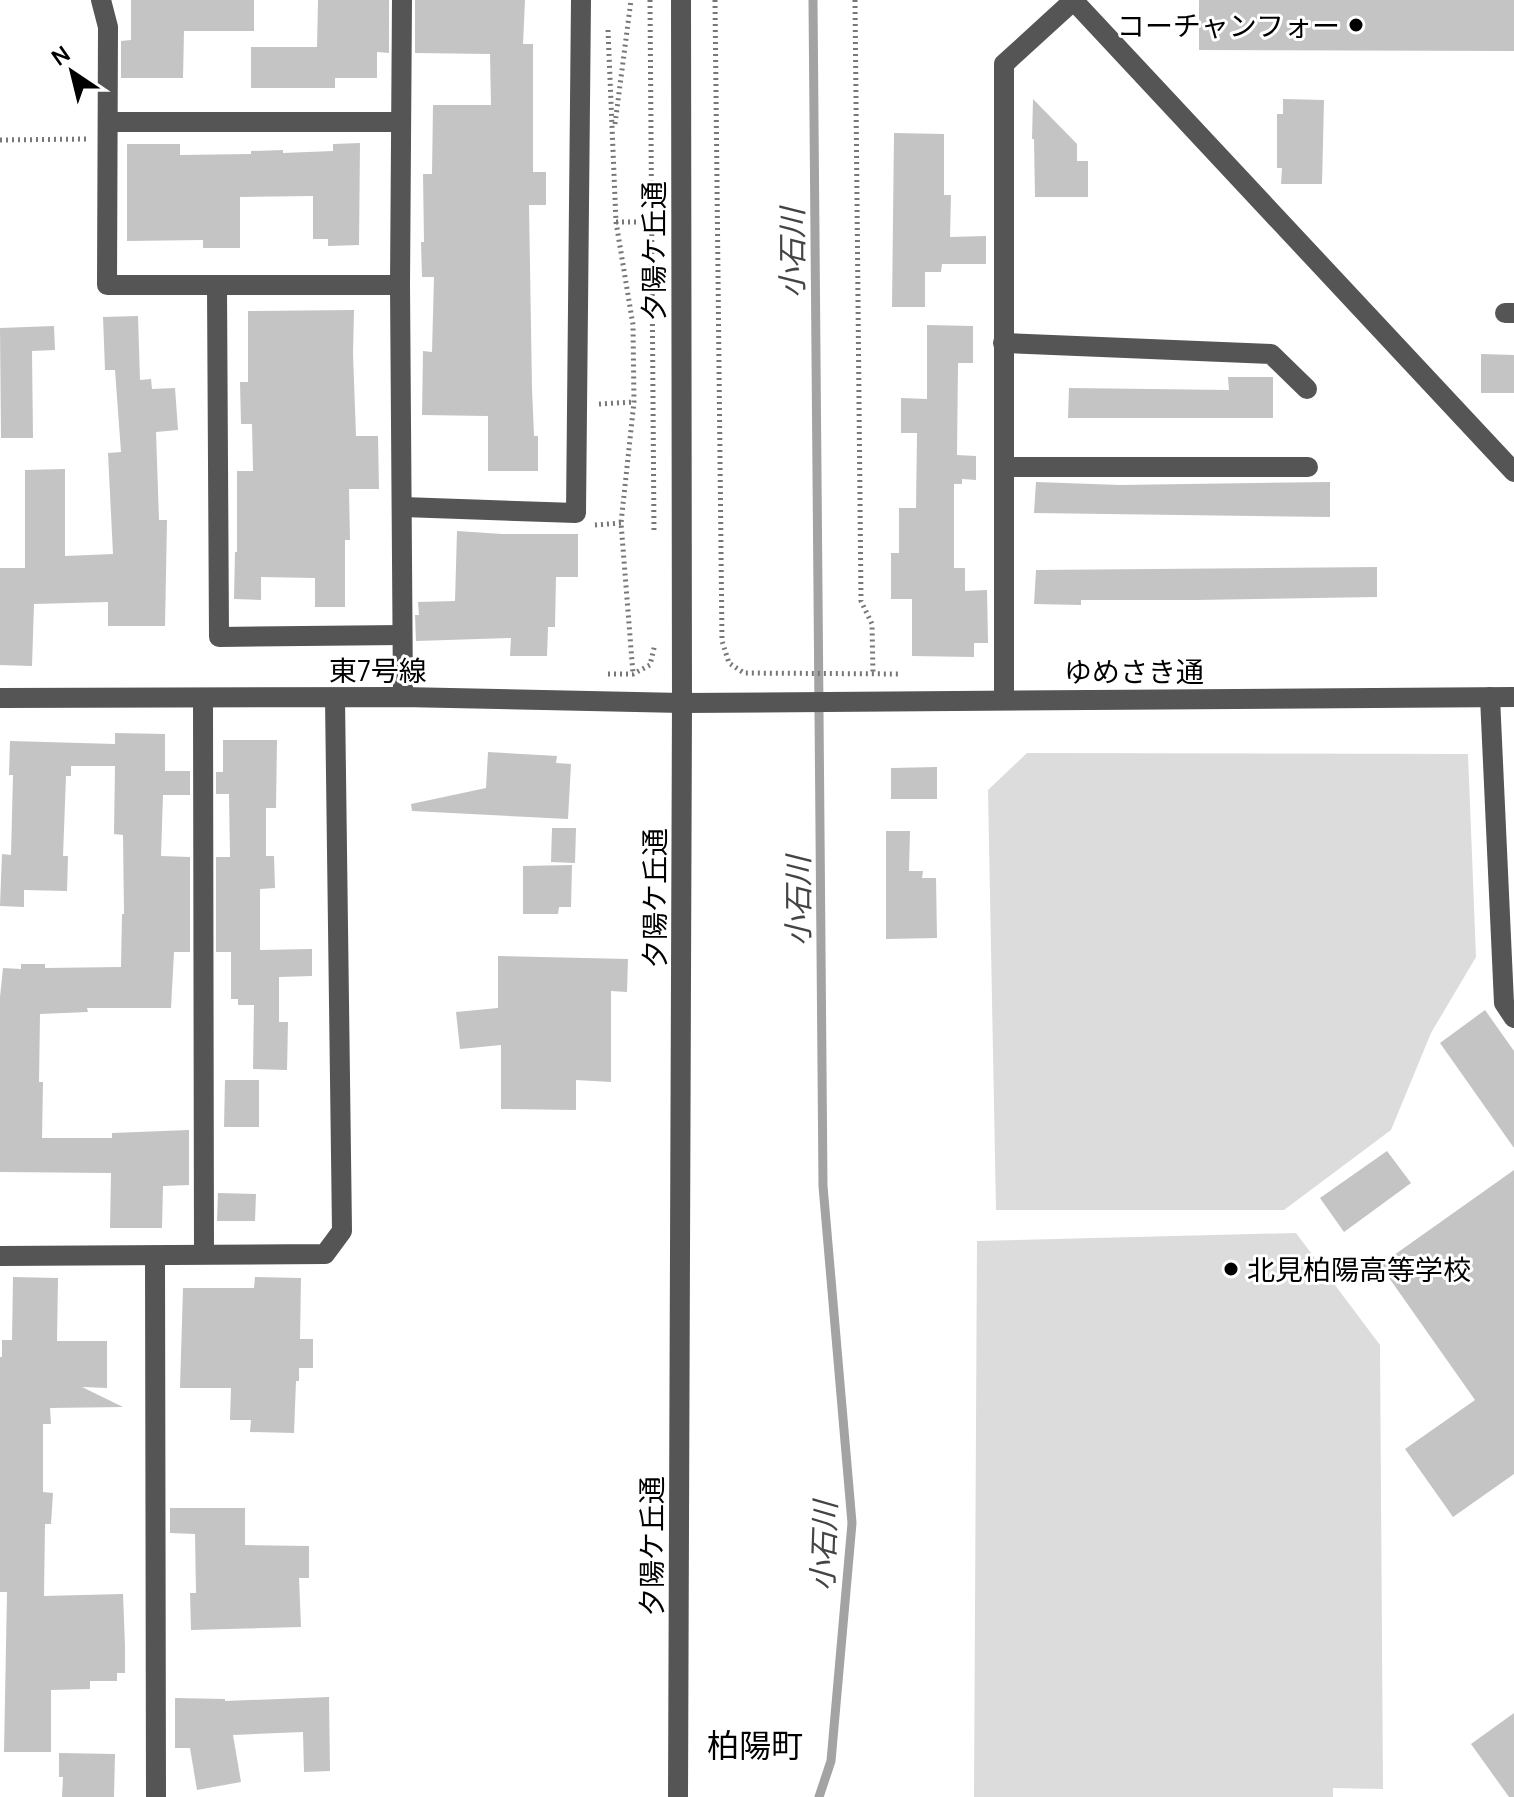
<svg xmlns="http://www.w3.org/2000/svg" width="1514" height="1797" font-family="Manrope,'Noto Sans JP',sans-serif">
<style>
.green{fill:#dcdcdc}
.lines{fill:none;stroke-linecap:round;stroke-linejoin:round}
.stream{stroke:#a3a3a3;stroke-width:9}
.building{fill:#c4c4c4}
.path{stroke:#777;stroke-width:5;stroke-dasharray:2 4;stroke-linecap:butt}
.minor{stroke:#555;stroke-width:20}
.poi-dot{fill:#000;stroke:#fff;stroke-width:3}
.labels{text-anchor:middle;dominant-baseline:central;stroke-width:6;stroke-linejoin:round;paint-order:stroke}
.poi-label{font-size:28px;fill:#000;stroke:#fff;text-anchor:end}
.street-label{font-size:28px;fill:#000;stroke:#fff}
.water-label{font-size:30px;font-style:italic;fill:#444;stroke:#fff}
.quarter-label{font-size:32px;fill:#000;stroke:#fff}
</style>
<rect width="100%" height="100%" fill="#fff"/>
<!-- green -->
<g class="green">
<path d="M 1027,753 L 1468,754 L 1476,957 L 1431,1033 L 1391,1130 L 1284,1210 L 996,1210 L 988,790 Z"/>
<path d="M 1296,1233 L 1380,1345 L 1383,1789 L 1333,1788 L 1333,1797 L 974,1797 L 977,1241 Z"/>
</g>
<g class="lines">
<!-- stream -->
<path class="stream" d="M 813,0 L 823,1186 L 852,1523 L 831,1761 L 819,1797"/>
</g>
<!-- building -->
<g class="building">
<path d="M 131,0 L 254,0 L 254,31 L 184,31 L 183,78 L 121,78 L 121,41 L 131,40 Z"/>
<path d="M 318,0 L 389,0 L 389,53 L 377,52 L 377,78 L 335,78 L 335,88 L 251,88 L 251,47 L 317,47 Z"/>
<path d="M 415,0 L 525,0 L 523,44 L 533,44 L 533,172 L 546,172 L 546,205 L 529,205 L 532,388 L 534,436 L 538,436 L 538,471 L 488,471 L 488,416 L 422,415 L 423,351 L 432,352 L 434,277 L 422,277 L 421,242 L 424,242 L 423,174 L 432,174 L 433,105 L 491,105 L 490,54 L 415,53 Z"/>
<path d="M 1199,0 L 1514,0 L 1514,51 L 1199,50 Z"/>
<path d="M 1033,99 L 1077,144 L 1077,161 L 1088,161 L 1088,197 L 1035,197 L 1034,139 L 1032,139 Z"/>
<path d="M 1283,99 L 1324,100 L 1322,184 L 1281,184 L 1282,168 L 1277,168 L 1277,114 L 1283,114 Z"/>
<path d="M 894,133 L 944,134 L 944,195 L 951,195 L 950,237 L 986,236 L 986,264 L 942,264 L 941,272 L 925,272 L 925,307 L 892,307 Z"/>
<path d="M 360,143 L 359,245 L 328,246 L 328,239 L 313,239 L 313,196 L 240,197 L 240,248 L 203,248 L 203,240 L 127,241 L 127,144 L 180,144 L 180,155 L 251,154 L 251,151 L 283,150 L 283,153 L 333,151 L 333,144 Z"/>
<path d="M 354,310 L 353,354 L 356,436 L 378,436 L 379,489 L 349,489 L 350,540 L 345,540 L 345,607 L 315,607 L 315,578 L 261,577 L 261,600 L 234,599 L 235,552 L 237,552 L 237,471 L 253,471 L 252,424 L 241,424 L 240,382 L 248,382 L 248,311 Z"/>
<path d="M 138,316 L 140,380 L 151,379 L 152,389 L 175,388 L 178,430 L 156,432 L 159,520 L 167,520 L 165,626 L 108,626 L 108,602 L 34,604 L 32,666 L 0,665 L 0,568 L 25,568 L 25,470 L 65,469 L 65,556 L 113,554 L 108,453 L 121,452 L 115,370 L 105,370 L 103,317 Z"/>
<path d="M 927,325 L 973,326 L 973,363 L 958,363 L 957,455 L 976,456 L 976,480 L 962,479 L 962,484 L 954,484 L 954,568 L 965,568 L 965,591 L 987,590 L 988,643 L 974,643 L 974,657 L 912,656 L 912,599 L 891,599 L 891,553 L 899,553 L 899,508 L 916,508 L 917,433 L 901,433 L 901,398 L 927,399 Z"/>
<path d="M 54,326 L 55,350 L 32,351 L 33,438 L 1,438 L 0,328 Z"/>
<path d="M 1481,354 L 1514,355 L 1514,393 L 1481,393 Z"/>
<path d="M 1228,377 L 1273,377 L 1273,418 L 1068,418 L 1069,388 L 1229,390 Z"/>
<path d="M 1036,482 L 1120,485 L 1330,482 L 1330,517 L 1034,513 Z"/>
<path d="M 457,531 L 502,534 L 578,534 L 578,577 L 556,577 L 555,627 L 548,627 L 547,656 L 510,656 L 511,638 L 416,641 L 415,615 L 419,615 L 418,602 L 455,601 Z"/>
<path d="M 1377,567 L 1377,597 L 1196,600 L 1081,600 L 1081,605 L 1034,604 L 1036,570 Z"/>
<path d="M 115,733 L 165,734 L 165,771 L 190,771 L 190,795 L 163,795 L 161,856 L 190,857 L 190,952 L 174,952 L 171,1008 L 87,1008 L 88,1012 L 40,1014 L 39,1082 L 43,1082 L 42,1138 L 112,1138 L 112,1133 L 189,1130 L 189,1185 L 163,1186 L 162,1228 L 110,1228 L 111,1173 L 0,1172 L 0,997 L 3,968 L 21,969 L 21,964 L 45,964 L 45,968 L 121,967 L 122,914 L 124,914 L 123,835 L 114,834 L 115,766 L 71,766 L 71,776 L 66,776 L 63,856 L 68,856 L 67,891 L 24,890 L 24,907 L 0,906 L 2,854 L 11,855 L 13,775 L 9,775 L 10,741 L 115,744 Z"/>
<path d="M 223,740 L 277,740 L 276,808 L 266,808 L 266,856 L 274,856 L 275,888 L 260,889 L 260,950 L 312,949 L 312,976 L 279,977 L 279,1022 L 288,1022 L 287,1070 L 253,1069 L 254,1005 L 238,1005 L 238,999 L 231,999 L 231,952 L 216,952 L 216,857 L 230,857 L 229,794 L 216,794 L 216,772 L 223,772 Z"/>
<path d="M 488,752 L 557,756 L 556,763 L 571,764 L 568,819 L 412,811 L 411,804 L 486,788 Z"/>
<path d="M 937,767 L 937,799 L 891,799 L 891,768 Z"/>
<path d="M 552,828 L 576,828 L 575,863 L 551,862 Z"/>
<path d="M 886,831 L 910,831 L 909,871 L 923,871 L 922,878 L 936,878 L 937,938 L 886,939 Z"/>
<path d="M 572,865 L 571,907 L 559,907 L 558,914 L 523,914 L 523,866 Z"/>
<path d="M 498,956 L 628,959 L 627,992 L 611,991 L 611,1082 L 576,1080 L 576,1110 L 501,1109 L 501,1045 L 460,1049 L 456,1012 L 498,1008 Z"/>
<path d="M 1485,1010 L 1514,1051 L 1514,1148 L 1440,1043 Z"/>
<path d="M 225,1080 L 259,1080 L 259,1127 L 224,1127 Z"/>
<path d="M 1387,1151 L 1411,1183 L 1344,1232 L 1320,1198 Z"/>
<path d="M 1514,1170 L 1514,1474 L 1453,1517 L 1405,1449 L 1475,1400 L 1380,1265 Z"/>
<path d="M 218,1193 L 256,1194 L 255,1221 L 217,1221 Z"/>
<path d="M 13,1277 L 58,1278 L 57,1341 L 107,1341 L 107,1388 L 82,1387 L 123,1407 L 50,1408 L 51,1424 L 43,1424 L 43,1492 L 53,1493 L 51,1524 L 45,1524 L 44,1596 L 123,1594 L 125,1646 L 125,1673 L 117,1673 L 117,1681 L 90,1681 L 90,1689 L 51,1690 L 51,1752 L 4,1752 L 7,1592 L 0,1592 L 0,1357 L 2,1357 L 2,1340 L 12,1340 Z"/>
<path d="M 255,1277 L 301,1278 L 300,1339 L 313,1339 L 313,1368 L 299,1368 L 299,1381 L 296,1381 L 294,1433 L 250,1432 L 251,1420 L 230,1420 L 231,1388 L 180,1388 L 183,1288 L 254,1288 Z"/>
<path d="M 170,1508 L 245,1508 L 245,1545 L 309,1546 L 309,1578 L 299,1578 L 301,1627 L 191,1630 L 190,1593 L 196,1593 L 195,1534 L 170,1533 Z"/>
<path d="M 329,1697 L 330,1771 L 304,1772 L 303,1732 L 233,1735 L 241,1782 L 197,1790 L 190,1748 L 175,1748 L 175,1698 L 225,1699 L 225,1701 Z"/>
<path d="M 1514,1713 L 1514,1797 L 1509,1797 L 1471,1744 Z"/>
<path d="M 59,1753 L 115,1754 L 114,1797 L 62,1797 L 63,1777 L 59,1777 Z"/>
</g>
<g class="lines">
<!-- path -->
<g class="path">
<path d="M 650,0 L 654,534"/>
<path d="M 715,0 L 722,641 L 729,663 L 744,673 L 901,674"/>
<path d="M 855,0 L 861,601 L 872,624 L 873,674"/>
<path d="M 608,30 L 616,222 L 633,325 L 634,402 L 621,523 L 633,674"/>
<path d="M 615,124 L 631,0"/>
<path d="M 0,140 L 87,139"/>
<path d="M 616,222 L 652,222"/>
<path d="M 599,404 L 634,402"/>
<path d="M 595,525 L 621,523"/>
<path d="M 608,674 L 633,674 L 650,665 L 655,644"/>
</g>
<!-- minor -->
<g class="minor">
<path d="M 101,0 L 108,27 L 107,285 L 400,285"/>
<path d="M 402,0 L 400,285 L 403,697"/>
<path d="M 1073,0 L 1514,472"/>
<path d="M 108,122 L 400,122"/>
<path d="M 217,287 L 219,637 L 402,635"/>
<path d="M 1505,313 L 1514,313"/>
<path d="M 1003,343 L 1271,354 L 1307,389"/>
<path d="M 1005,467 L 1308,467"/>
<path d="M 403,507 L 576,513 L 581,0"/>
<path d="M 1490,697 L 1504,1003 L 1514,1018"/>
<path d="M 0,698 L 403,697 L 682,703 L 1514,697"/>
<path d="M 203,699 L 204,1254"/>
<path d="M 1004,699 L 1004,64 L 1074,0"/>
<path d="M 0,1256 L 325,1254 L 342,1231 L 335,698"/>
<path d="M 155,1256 L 156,1797"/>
<path d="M 678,1797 L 682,703 L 681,0"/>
</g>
</g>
<!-- markers -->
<g class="poi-dot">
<circle cx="1356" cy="25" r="8"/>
<circle cx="1231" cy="1269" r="8"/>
</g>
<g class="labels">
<!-- poi labels -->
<g class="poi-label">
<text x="1340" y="25">コーチャンフォー</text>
<text x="1247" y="1269" text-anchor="start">北見柏陽高等学校</text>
</g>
<!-- street labels -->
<g class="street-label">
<text transform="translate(653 251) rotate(-90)">夕陽ケ丘通</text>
<text x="378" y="670">東7号線</text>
<text x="1134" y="671">ゆめさき通</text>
<text transform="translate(654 898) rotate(-90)">夕陽ケ丘通</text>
<text transform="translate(651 1546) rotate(-90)">夕陽ケ丘通</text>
</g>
<!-- water labels -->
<g class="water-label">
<text transform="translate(791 253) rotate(-90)">小石川</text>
<text transform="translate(797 901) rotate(-90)">小石川</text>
<text transform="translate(823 1546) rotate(-88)">小石川</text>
</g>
<!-- quarter labels -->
<g class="quarter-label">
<text x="755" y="1745">柏陽町</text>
</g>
</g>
<!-- north arrow -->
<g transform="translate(72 72) rotate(325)" stroke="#ffffff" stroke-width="6" paint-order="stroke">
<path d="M0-6L14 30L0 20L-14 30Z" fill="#000000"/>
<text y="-12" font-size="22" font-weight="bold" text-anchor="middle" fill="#000000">N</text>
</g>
</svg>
